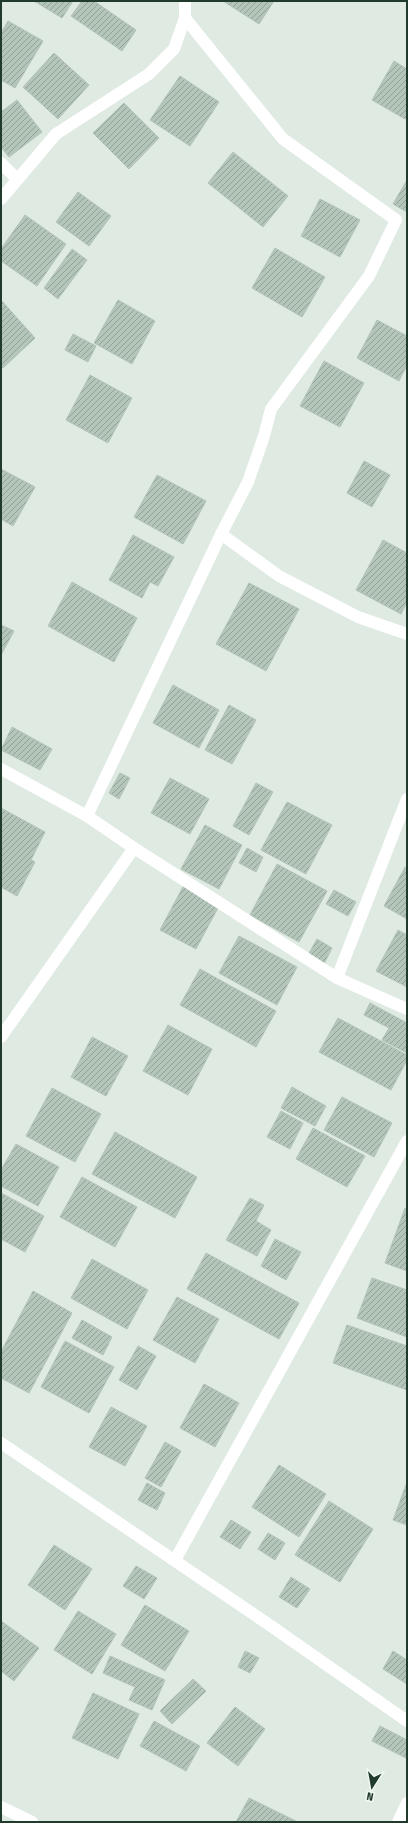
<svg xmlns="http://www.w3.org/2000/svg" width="408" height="1823" font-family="'Fira Sans Condensed',sans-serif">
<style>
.building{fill:url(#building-hatch);stroke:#b2c4b7}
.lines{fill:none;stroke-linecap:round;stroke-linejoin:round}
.street{stroke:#fff;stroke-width:12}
</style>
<defs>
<pattern id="building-hatch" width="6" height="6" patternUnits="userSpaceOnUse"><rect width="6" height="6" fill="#b4c5ba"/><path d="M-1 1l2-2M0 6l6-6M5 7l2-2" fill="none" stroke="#92a197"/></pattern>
</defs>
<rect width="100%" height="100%" fill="#dfeae2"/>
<!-- building -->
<g class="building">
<path d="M 34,1 L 73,1 L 62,18 Z"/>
<path d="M 82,1 L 94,1 L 136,30 L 122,51 L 71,16 Z"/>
<path d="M 223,1 L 274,1 L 259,24 Z"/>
<path d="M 8,21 L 43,41 L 15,88 L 1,80 L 1,33 Z"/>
<path d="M 54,53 L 89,85 L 58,119 L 23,87 Z"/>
<path d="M 394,61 L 407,69 L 407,116 L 405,119 L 372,100 Z"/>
<path d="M 180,76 L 219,102 L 190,146 L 150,120 Z"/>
<path d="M 17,100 L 42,132 L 9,157 L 1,147 L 1,112 Z"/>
<path d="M 124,103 L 159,138 L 129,169 L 93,133 Z"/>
<path d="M 233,152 L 288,196 L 263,227 L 208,183 Z"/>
<path d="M 407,180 L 407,212 L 393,204 Z"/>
<path d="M 78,192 L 111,216 L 89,246 L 56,222 Z"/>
<path d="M 320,199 L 360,220 L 340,257 L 301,236 Z"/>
<path d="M 25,215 L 66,244 L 37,286 L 1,261 L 1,249 Z"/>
<path d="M 275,248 L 325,277 L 302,317 L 252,288 Z"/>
<path d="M 72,249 L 87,260 L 58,299 L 44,288 Z"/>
<path d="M 1,300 L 35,338 L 3,368 L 1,366 Z"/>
<path d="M 118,300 L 155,321 L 132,364 L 94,343 Z"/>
<path d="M 377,320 L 407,336 L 407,365 L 399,381 L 357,358 Z"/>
<path d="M 73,334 L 96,346 L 88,362 L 65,350 Z"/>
<path d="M 324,361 L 364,383 L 340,427 L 300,406 Z"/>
<path d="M 90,375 L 132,398 L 108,443 L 66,420 Z"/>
<path d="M 364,461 L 390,475 L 372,507 L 347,493 Z"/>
<path d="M 1,469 L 35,487 L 13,526 L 1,519 Z"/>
<path d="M 157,475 L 206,501 L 183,544 L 134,517 Z"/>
<path d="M 133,535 L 174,557 L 158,586 L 150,582 L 142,598 L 109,580 Z"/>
<path d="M 383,540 L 407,553 L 407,602 L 401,614 L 356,590 Z"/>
<path d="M 72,582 L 137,618 L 114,662 L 48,626 Z"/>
<path d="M 249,583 L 299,609 L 266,671 L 216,644 Z"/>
<path d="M 1,625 L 14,631 L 1,655 Z"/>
<path d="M 173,685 L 219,710 L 199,748 L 153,723 Z"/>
<path d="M 229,705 L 256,720 L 232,764 L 205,750 Z"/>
<path d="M 12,727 L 52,749 L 40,770 L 1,750 Z"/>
<path d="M 120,773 L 130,778 L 119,799 L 109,793 Z"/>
<path d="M 170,778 L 209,799 L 190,834 L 151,813 Z"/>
<path d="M 256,783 L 273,792 L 249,835 L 233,826 Z"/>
<path d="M 287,802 L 332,825 L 306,874 L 261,850 Z"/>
<path d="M 1,808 L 45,832 L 31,860 L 35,862 L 17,896 L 1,887 Z"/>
<path d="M 205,825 L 242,845 L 219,889 L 181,869 Z"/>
<path d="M 247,848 L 263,857 L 256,872 L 239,863 Z"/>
<path d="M 277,864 L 327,891 L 299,942 L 250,915 Z"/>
<path d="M 405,867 L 407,868 L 407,919 L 384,906 Z"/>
<path d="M 184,885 L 220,904 L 196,949 L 160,930 Z"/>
<path d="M 334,890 L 356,902 L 348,916 L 326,904 Z"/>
<path d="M 398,930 L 407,935 L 407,987 L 376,971 Z"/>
<path d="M 239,936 L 297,967 L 277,1005 L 219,973 Z"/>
<path d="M 317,939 L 332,948 L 324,964 L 308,955 Z"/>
<path d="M 200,969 L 276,1011 L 256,1047 L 180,1005 Z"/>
<path d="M 370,1003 L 407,1023 L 407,1053 L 382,1040 L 389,1028 L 364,1015 Z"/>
<path d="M 338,1018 L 407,1055 L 407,1060 L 391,1090 L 319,1052 Z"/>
<path d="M 168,1025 L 212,1049 L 188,1095 L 143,1071 Z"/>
<path d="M 92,1037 L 128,1056 L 106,1096 L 71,1077 Z"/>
<path d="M 292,1087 L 326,1106 L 315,1126 L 281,1108 Z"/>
<path d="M 52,1088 L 101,1114 L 75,1162 L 26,1136 Z"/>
<path d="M 342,1097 L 392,1123 L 374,1157 L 324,1130 Z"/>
<path d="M 281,1111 L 303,1123 L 290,1149 L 267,1137 Z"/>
<path d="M 313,1128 L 365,1156 L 347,1187 L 296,1159 Z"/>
<path d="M 115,1132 L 197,1177 L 175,1218 L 92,1174 Z"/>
<path d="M 16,1144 L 59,1167 L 38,1206 L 1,1186 L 1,1170 Z"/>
<path d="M 82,1177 L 137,1207 L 115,1247 L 60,1217 Z"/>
<path d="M 1,1193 L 44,1216 L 25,1252 L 1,1239 Z"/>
<path d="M 250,1198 L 264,1205 L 256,1221 L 271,1230 L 257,1256 L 226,1240 Z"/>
<path d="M 405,1208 L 407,1209 L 407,1271 L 385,1263 Z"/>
<path d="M 275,1239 L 301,1252 L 286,1280 L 261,1266 Z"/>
<path d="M 206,1253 L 299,1303 L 279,1339 L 187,1289 Z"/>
<path d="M 92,1259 L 148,1290 L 127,1329 L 71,1298 Z"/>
<path d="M 372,1278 L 407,1290 L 407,1337 L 357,1318 Z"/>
<path d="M 33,1291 L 72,1313 L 29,1393 L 1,1378 L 1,1352 Z"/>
<path d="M 177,1297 L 219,1319 L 195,1363 L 153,1340 Z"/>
<path d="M 82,1320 L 112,1337 L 103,1355 L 72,1338 Z"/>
<path d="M 347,1325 L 407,1346 L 407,1390 L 333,1363 Z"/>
<path d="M 65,1341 L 114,1367 L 89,1413 L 41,1387 Z"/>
<path d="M 138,1346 L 156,1356 L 137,1390 L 119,1380 Z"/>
<path d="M 204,1384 L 239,1403 L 215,1447 L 180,1428 Z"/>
<path d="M 111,1407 L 147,1426 L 125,1466 L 89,1447 Z"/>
<path d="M 165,1442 L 181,1451 L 161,1487 L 145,1478 Z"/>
<path d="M 279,1465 L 326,1494 L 299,1537 L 252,1507 Z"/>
<path d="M 407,1482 L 407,1525 L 393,1520 Z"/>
<path d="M 147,1483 L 165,1493 L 157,1510 L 138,1500 Z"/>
<path d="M 329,1501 L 373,1529 L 340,1582 L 295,1555 Z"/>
<path d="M 231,1520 L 251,1532 L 240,1549 L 220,1537 Z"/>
<path d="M 268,1533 L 285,1543 L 275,1560 L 258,1549 Z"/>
<path d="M 54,1545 L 92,1569 L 65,1610 L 28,1585 Z"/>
<path d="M 136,1566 L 157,1578 L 144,1599 L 123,1586 Z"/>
<path d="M 291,1577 L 310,1589 L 297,1608 L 279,1597 Z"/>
<path d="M 145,1605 L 189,1631 L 165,1671 L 121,1645 Z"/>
<path d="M 78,1611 L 116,1634 L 92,1674 L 54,1650 Z"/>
<path d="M 1,1621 L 39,1648 L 14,1681 L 1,1671 Z"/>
<path d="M 245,1651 L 259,1658 L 250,1673 L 238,1667 Z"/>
<path d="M 393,1651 L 407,1660 L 407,1684 L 383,1669 Z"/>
<path d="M 110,1656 L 165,1680 L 152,1710 L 129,1700 L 135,1687 L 103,1673 Z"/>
<path d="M 193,1679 L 206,1691 L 172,1724 L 160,1711 Z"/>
<path d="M 93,1693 L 139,1714 L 118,1759 L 72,1738 Z"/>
<path d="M 235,1707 L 265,1729 L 238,1766 L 207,1743 Z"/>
<path d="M 154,1721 L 200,1746 L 186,1771 L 140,1746 Z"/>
<path d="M 380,1726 L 407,1740 L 406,1758 L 372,1741 Z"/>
<path d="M 249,1798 L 298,1822 L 236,1822 Z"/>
</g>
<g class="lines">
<!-- street -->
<g class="street">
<path d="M 1,163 L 17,179"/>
<path d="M 1,199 L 56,134 L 149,74 L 174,49 L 185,18 L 185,1"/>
<path d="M 221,534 L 279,576 L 358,617 L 407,634"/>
<path d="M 1,769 L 87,816 L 134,848 L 1,1037"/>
<path d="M 87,816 L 221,534 L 248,482 L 264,436 L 271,409 L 369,276 L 396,220 L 283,139 L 185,18"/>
<path d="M 134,848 L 337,978 L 407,1009"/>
<path d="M 337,978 L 407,799"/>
<path d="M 1,1443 L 271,1626 L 407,1721"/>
<path d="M 175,1560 L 407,1141"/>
<path d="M 1,1807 L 32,1822"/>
<path d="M 398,1822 L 407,1803"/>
</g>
</g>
<!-- border -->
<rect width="408" height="1823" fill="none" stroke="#203a2b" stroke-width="4"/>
<!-- north arrow -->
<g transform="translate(372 1787) rotate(191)" stroke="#eff7f1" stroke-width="3" paint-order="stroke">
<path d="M0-3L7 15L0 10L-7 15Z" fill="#203a2b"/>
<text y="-6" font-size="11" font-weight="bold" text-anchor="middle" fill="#203a2b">N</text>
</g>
</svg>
